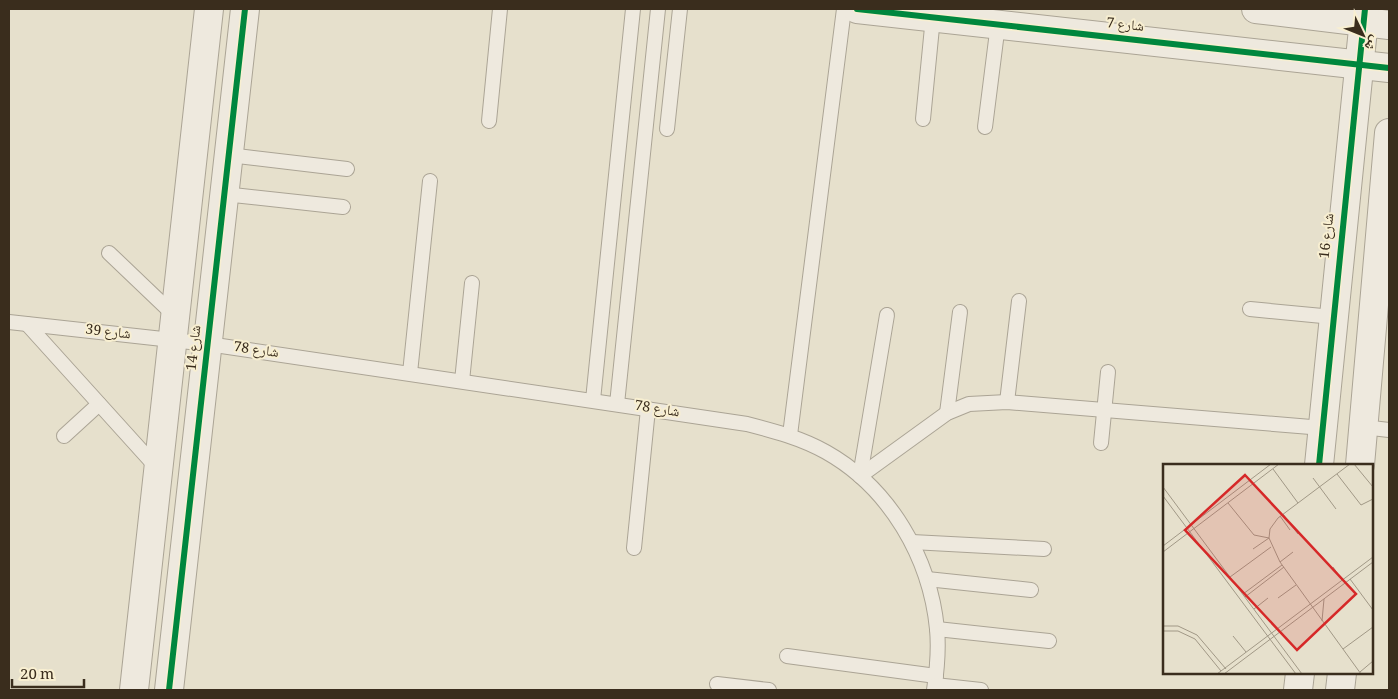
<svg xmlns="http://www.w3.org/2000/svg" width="1398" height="699" font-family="Georgia,'Noto Naskh Arabic',serif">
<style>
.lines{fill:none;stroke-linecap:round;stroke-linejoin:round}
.service-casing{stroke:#aba495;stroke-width:16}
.minor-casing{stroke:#aba495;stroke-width:30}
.service{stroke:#eee9de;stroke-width:14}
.minor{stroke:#eee9de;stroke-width:28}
.cycleway-casing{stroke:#f8efd1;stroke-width:9}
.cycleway{stroke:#00873e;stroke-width:6}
.labels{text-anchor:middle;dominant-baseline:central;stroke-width:4;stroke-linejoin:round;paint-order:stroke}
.street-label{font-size:14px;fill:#3a2d1d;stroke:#f8efd1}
.inset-road{fill:none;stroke:#a19886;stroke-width:1}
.view{fill:#d62828;fill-opacity:0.15;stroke:#d62828;stroke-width:2.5}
.inset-edge{fill:none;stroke:#3a2d1d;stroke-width:2.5}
</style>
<rect width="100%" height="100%" fill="#e6e0cc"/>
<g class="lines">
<!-- service casing -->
<g class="service-casing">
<g id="service">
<path d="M 923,119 L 933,17"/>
<path d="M 489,121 L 500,9"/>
<path d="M 985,127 L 998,24"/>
<path d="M 667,129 L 680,9"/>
<path d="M 229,155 L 347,169"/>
<path d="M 224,194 L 343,207"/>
<path d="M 109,253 L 175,316"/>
<path d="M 1250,309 L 1333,317"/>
<path d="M 9,322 L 208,344 L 747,424 C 774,431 801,438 826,452 C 890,488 930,558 937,629 C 939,650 937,670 934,690"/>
<path d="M 27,324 L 158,469"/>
<path d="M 410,373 L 430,181"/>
<path d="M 462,381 L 472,283"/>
<path d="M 593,400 L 633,9"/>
<path d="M 1007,402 L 1019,301"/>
<path d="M 617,404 L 658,9"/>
<path d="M 947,413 L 960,312"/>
<path d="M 1363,427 L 1389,430"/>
<path d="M 790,435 L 844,9"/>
<path d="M 64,436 L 99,404"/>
<path d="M 1101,443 L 1108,372"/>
<path d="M 860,476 L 947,413 L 969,404 L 1007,402 L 1323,428"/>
<path d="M 860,476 L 887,315"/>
<path d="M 912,542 L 1044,549"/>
<path d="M 634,548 L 648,409"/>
<path d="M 927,579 L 1031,590"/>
<path d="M 937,629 L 1049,641"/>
<path d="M 787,656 L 936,676"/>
<path d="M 717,684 L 769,690"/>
<path d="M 935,685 L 981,690"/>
</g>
</g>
<!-- minor casing -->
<g class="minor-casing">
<g id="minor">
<path d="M 857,9 L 1389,68"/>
<path d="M 1256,9 L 1389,25"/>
<path d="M 1319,465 L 1365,9"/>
<path d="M 1360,465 L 1389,133"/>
<path d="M 134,690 L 209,9"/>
<path d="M 169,690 L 245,9"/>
<path d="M 1298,690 L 1300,673"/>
<path d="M 1340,690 L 1342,673"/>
</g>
</g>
<!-- service -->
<use href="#service" class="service"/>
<!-- minor -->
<use href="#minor" class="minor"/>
<!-- cycleway casing -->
<g class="cycleway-casing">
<g id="cycleway">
<path d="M 857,9 L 1389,68"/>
<path d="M 1319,465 L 1365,9"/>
<path d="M 169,690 L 245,9"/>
</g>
</g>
<!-- cycleway -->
<use href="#cycleway" class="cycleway"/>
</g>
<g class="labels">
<!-- street labels -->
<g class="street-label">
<text transform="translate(1125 26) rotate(6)">شارع 7</text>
<text transform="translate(1328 236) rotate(-84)">شارع 16</text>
<text transform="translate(108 333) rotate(6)">شارع 39</text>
<text transform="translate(195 348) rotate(-84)">شارع 14</text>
<text transform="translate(256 351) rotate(8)">شارع 78</text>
<text transform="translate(657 410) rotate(9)">شارع 78</text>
</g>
</g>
<!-- overview -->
<g transform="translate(1163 464)">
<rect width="210" height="210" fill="#e6e0cc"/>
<path class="inset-road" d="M 187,0 L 115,54 L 107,65 L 106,74 L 117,98 L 198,210M 191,0 L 210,23M 110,5 L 135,39M 174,10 L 198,41 L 210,35M 150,14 L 173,45M 0,23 L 139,210M 0,32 L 133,210M 65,39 L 91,71 L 106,74M 120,50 L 135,70M 117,52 L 127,66M 0,82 L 108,0M 90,85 L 106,74M 0,88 L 116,0M 117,98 L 130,88M 170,103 L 179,116M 67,113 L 108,83M 187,115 L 210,146M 80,130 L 119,101M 82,133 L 121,103M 115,134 L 133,121M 91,145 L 105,134M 159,157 L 161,135M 0,162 L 15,162 L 34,171 L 63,205M 0,167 L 15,167 L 32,175 L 58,207M 70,172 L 83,188M 180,185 L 210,163M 197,208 L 210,197M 54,210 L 210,93M 61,210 L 210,98"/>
<path class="view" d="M 82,11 L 193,130 L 134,186 L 22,66 Z"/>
<rect width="210" height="210" class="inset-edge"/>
</g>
<!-- border -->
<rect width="1398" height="699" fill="none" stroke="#3a2d1d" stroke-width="20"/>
<!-- north arrow -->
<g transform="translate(1363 35) rotate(133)" stroke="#f8efd1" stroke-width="4" paint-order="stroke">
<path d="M0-4L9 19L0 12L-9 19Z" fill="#3a2d1d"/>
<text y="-8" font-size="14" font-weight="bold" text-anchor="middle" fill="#3a2d1d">ش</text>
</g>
<!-- scale -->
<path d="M12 679v8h72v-8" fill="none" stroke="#3a2d1d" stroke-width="2.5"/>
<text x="20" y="679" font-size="15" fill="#3a2d1d" stroke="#f8efd1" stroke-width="4" paint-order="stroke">20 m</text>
</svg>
